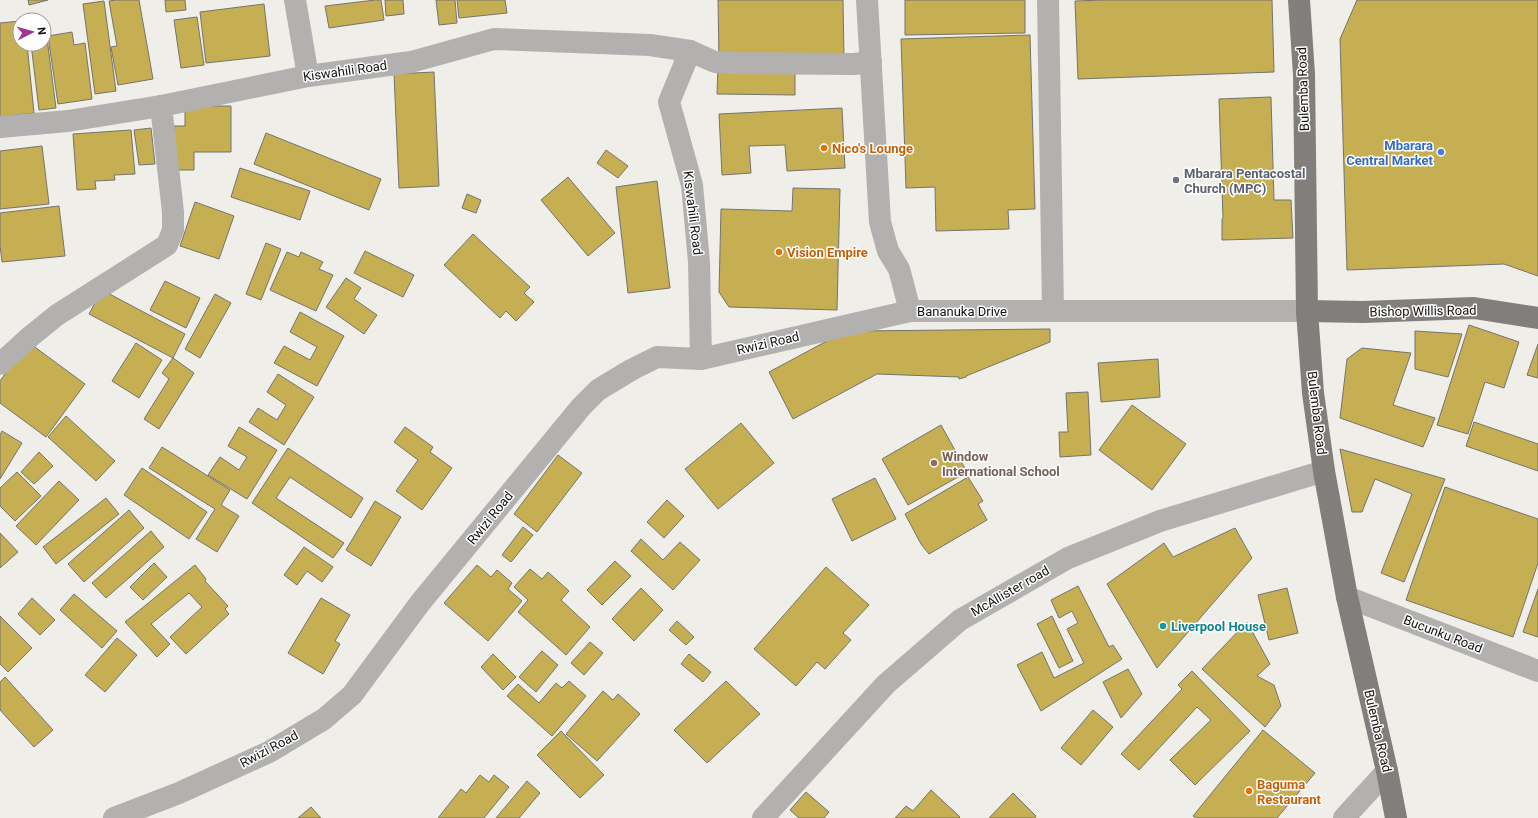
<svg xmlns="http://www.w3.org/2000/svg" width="1538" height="818" font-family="Roboto,sans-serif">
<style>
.building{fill:#c6ae52;stroke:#75736e}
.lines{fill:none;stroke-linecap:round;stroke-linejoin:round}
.minor{stroke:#b3b1af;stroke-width:22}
.major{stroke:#817e7b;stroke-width:22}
.food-dot{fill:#e8710a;stroke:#fff;stroke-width:1.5}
.shop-dot{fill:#3f7fe0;stroke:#fff;stroke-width:1.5}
.worship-dot{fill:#6b7280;stroke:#fff;stroke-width:1.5}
.education-dot{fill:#8d6e63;stroke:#fff;stroke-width:1.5}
.culture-dot{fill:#0f9aa8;stroke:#fff;stroke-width:1.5}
.labels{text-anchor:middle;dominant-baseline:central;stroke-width:3;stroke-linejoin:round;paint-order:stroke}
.street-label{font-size:13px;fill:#12110f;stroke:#fff}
.shop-label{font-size:13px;font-weight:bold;fill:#366cbe;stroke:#fff;text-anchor:end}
.food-label{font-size:13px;font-weight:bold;fill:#c56008;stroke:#fff;text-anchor:start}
.worship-label{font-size:13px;font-weight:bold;fill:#5b616d;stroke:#fff;text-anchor:start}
.education-label{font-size:13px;font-weight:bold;fill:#785e54;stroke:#fff;text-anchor:start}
.culture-label{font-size:13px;font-weight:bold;fill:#0d838f;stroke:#fff;text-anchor:start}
</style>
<rect width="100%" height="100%" fill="#efeee8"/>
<!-- building -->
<g class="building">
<path d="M 28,0 L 48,0 L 29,5 Z"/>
<path d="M 116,0 L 139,0 L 153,79 L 118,85 L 111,47 L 117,46 L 109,1 Z"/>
<path d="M 165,0 L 185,0 L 186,10 L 166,12 Z"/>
<path d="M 375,0 L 381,0 L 384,20 L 329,28 L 325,6 Z"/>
<path d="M 385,0 L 403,0 L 404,14 L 386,16 Z"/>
<path d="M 436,0 L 455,0 L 457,23 L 439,25 Z"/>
<path d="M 457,0 L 505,0 L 507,13 L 459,18 Z"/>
<path d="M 718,0 L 843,0 L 844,60 L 719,60 Z"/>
<path d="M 905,0 L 1025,0 L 1025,33 L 905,35 Z"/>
<path d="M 1105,0 L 1272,0 L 1274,72 L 1078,79 L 1075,1 Z"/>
<path d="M 1357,0 L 1538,0 L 1538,276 L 1504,264 L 1347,270 L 1340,39 Z"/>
<path d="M 104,1 L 116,91 L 95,94 L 83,4 Z"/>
<path d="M 264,4 L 270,56 L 206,63 L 200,12 Z"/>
<path d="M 197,17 L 204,65 L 181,68 L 174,20 Z"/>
<path d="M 20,21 L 20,44 L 27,44 L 34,113 L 0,117 L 0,23 Z"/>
<path d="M 72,32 L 74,45 L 85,43 L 92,99 L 58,104 L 48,36 Z"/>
<path d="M 1030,35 L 1035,209 L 1008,210 L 1009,229 L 936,231 L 935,187 L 906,188 L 901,39 Z"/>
<path d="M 44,38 L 47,38 L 56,108 L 39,110 L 31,44 L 44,44 Z"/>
<path d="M 718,66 L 795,66 L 795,95 L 717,94 Z"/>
<path d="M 434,72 L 439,186 L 399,188 L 394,74 Z"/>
<path d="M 1271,97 L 1274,200 L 1291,200 L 1293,238 L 1222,240 L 1222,219 L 1223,218 L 1219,99 Z"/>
<path d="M 185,106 L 231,106 L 231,152 L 194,152 L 194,170 L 174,170 L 174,126 L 185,126 Z"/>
<path d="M 842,108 L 845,168 L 787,171 L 785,145 L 749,146 L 751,173 L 722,175 L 719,114 Z"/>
<path d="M 151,128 L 155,164 L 139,165 L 134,130 Z"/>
<path d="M 131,130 L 135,174 L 114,175 L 115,180 L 95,181 L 96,189 L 77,190 L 73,134 Z"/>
<path d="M 266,133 L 381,179 L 369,210 L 254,164 Z"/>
<path d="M 42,146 L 49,204 L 0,209 L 0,151 Z"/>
<path d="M 606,150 L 628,166 L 618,178 L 597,163 Z"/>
<path d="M 240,168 L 310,191 L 300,220 L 231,197 Z"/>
<path d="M 568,177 L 615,233 L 588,256 L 541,200 Z"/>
<path d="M 657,181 L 670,288 L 628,293 L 616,187 Z"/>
<path d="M 793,188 L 840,189 L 837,310 L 729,307 L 719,292 L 721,209 L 792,211 Z"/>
<path d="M 467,194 L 481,200 L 476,213 L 462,208 Z"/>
<path d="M 195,202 L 234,216 L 219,259 L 180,246 Z"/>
<path d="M 59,206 L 65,256 L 2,262 L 0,245 L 0,213 Z"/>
<path d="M 473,234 L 530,287 L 524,293 L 534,302 L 516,321 L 506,311 L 500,318 L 444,265 Z"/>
<path d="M 266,243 L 281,249 L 261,300 L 246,294 Z"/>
<path d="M 365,251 L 414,275 L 403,297 L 354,273 Z"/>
<path d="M 287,252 L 299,257 L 301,252 L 323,262 L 319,269 L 333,275 L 316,311 L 270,290 Z"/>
<path d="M 346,278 L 361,288 L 354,299 L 377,315 L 364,334 L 326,307 Z"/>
<path d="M 165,281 L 200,298 L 186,328 L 150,310 Z"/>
<path d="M 102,290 L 185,334 L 173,358 L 89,314 Z"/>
<path d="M 215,294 L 231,303 L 200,358 L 185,349 Z"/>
<path d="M 300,312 L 344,336 L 317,386 L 274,363 L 284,346 L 310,360 L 317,347 L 290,332 Z"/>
<path d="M 1469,325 L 1519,342 L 1504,388 L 1485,382 L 1468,434 L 1437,425 Z"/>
<path d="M 853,327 L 855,331 L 1050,329 L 1050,342 L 966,376 L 966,377 L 959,379 L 959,377 L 877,374 L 793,419 L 769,372 Z"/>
<path d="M 1415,331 L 1462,334 L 1448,377 L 1415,369 Z"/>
<path d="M 28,342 L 85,384 L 46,437 L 0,403 L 0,381 Z"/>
<path d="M 136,343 L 162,360 L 139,398 L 112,381 Z"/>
<path d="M 1538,344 L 1538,378 L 1527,375 Z"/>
<path d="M 1362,348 L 1411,353 L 1393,405 L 1435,418 L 1423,447 L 1340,418 L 1347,359 Z"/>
<path d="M 173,358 L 194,373 L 159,429 L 144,419 L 169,379 L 162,373 Z"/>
<path d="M 1158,359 L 1160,397 L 1101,402 L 1098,363 Z"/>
<path d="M 278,374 L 314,397 L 284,445 L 249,422 L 258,408 L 277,420 L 286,405 L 267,392 Z"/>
<path d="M 1088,392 L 1091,455 L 1060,457 L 1059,432 L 1068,432 L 1066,393 Z"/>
<path d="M 1132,405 L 1186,444 L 1152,490 L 1099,450 Z"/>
<path d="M 66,416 L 115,461 L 96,481 L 48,437 Z"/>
<path d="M 1474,422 L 1538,444 L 1538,471 L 1466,446 Z"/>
<path d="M 741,423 L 774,463 L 718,509 L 685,469 Z"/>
<path d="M 941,425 L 967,472 L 908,505 L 882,459 Z"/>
<path d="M 239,427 L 277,450 L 247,499 L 208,475 L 220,457 L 239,470 L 247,457 L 228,446 Z"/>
<path d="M 405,427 L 433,447 L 430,452 L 452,468 L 422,510 L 396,491 L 418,460 L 394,442 Z"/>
<path d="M 2,431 L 22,443 L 0,479 L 0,435 Z"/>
<path d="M 162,447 L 230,490 L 221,505 L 239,516 L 217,552 L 196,539 L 215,509 L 149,468 Z"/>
<path d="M 288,448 L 363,498 L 351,518 L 290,477 L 276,498 L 344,543 L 333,558 L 252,503 Z"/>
<path d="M 1340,449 L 1445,479 L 1404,582 L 1381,573 L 1412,494 L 1375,479 L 1362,512 L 1352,512 Z"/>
<path d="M 39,452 L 53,466 L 34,484 L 21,472 Z"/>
<path d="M 558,455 L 582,473 L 537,532 L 514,514 Z"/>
<path d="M 142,468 L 207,512 L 189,539 L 124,495 Z"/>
<path d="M 17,472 L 41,496 L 15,521 L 0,506 L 0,488 Z"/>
<path d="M 968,477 L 983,501 L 978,504 L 987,520 L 929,554 L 921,544 L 905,514 Z"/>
<path d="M 875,478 L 896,519 L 852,541 L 832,499 Z"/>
<path d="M 59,481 L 79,500 L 36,545 L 16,526 Z"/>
<path d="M 1445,487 L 1538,519 L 1538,563 L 1513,637 L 1406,600 Z"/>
<path d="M 106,498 L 119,514 L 56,564 L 43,547 Z"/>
<path d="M 667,500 L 684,516 L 664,538 L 647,522 Z"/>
<path d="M 375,501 L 401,517 L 371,566 L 346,550 Z"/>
<path d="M 129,510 L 144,528 L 84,582 L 68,564 Z"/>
<path d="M 523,527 L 533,535 L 511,562 L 502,555 Z"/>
<path d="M 1235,528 L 1252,558 L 1157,668 L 1107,584 L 1164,543 L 1173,557 Z"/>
<path d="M 151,531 L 164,547 L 106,598 L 92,583 Z"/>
<path d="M 0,533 L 18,552 L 0,568 Z"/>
<path d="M 641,539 L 663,560 L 680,542 L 700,560 L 673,590 L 631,551 Z"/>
<path d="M 304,547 L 333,567 L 322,582 L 307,571 L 297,585 L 284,575 Z"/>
<path d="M 615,561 L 631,576 L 602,605 L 587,590 Z"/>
<path d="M 154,563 L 167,577 L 143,600 L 130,587 Z"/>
<path d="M 195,565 L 206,579 L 205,581 L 228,606 L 225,609 L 229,614 L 186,654 L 170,637 L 202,607 L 189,593 L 151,624 L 170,644 L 157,657 L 125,622 Z"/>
<path d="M 477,565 L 491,577 L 497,570 L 512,583 L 508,589 L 522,601 L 488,641 L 444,603 Z"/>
<path d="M 826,567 L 869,605 L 843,633 L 851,640 L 825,669 L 817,662 L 796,686 L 754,649 Z"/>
<path d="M 530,569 L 542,579 L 548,572 L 569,591 L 561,600 L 590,627 L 566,655 L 518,612 L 528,600 L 514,587 Z"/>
<path d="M 1078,586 L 1109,647 L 1113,645 L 1122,659 L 1041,711 L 1017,665 L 1042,652 L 1054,678 L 1084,663 L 1067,629 L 1078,623 L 1072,611 L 1059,618 L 1051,600 Z"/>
<path d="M 641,588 L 663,610 L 634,641 L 612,619 Z"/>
<path d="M 1287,588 L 1298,633 L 1269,640 L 1258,595 Z"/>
<path d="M 1538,589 L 1538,637 L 1523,632 Z"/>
<path d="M 74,594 L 117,631 L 102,648 L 60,610 Z"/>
<path d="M 32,598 L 55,620 L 40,635 L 18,614 Z"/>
<path d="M 321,598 L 350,615 L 335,641 L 340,644 L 323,674 L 288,653 Z"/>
<path d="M 0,616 L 32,648 L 8,672 L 0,664 Z"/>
<path d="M 1052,616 L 1073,661 L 1059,668 L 1037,624 Z"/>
<path d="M 677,621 L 694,637 L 686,645 L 669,630 Z"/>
<path d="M 1247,622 L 1270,664 L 1257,676 L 1274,685 L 1281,706 L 1265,727 L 1202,669 Z"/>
<path d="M 117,638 L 137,655 L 105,692 L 85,675 Z"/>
<path d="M 590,642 L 603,653 L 584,675 L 571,663 Z"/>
<path d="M 542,651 L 558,665 L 536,692 L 519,677 Z"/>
<path d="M 493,654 L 516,677 L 503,690 L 481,667 Z"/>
<path d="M 689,654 L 711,672 L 703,682 L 681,664 Z"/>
<path d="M 1128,669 L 1142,694 L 1121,718 L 1103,682 Z"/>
<path d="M 1192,671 L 1250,731 L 1195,785 L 1170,760 L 1211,720 L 1197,707 L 1139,770 L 1121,754 L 1182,689 L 1178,685 Z"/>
<path d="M 5,677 L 53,730 L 34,747 L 0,710 L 0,682 Z"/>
<path d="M 569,681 L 586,696 L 552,736 L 507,696 L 518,684 L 539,703 L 556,683 L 562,688 Z"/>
<path d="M 726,681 L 760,714 L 707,763 L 674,730 Z"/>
<path d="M 603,691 L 613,700 L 618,694 L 640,714 L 597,761 L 566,734 Z"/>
<path d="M 1093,710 L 1113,727 L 1081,765 L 1061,748 Z"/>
<path d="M 1263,730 L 1315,773 L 1277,818 L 1196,818 L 1193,816 Z"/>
<path d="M 561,731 L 604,775 L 580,798 L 537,755 Z"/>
<path d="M 480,775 L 489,782 L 494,775 L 509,787 L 484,818 L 438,818 L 461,789 L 466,793 Z"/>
<path d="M 527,781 L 540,793 L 519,818 L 496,818 Z"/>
<path d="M 931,790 L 960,817 L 959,818 L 895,818 L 906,806 L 913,811 Z"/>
<path d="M 806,792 L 829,812 L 824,818 L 799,818 L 790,810 Z"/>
<path d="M 1013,793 L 1036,816 L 1035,818 L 989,818 Z"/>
<path d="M 311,807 L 321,818 L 298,818 Z"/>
</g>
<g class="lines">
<!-- minor -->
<g class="minor">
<path d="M 295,0 L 308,76"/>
<path d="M 867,0 L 880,222 L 888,251 L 899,269 L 902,280 L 910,311 L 1307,311"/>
<path d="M 1048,0 L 1053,311"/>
<path d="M 690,51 L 669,102 L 692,185 L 699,262 L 701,359"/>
<path d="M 0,127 L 68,121 L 161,106 L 308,76 L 411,62 L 494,39 L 650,45 L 690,51 L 715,62 L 730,63 L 854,64 L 871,62"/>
<path d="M 0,364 L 31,336 L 57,315 L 167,245 L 173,230 L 173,212 L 161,106"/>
<path d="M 1347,597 L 1538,671"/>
<path d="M 114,818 L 179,793 L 269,752 L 324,719 L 352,695 L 420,603 L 581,407 L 598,390 L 631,370 L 657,357 L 701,359 L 910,311"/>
<path d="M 763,818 L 886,684 L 960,620 L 1068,558 L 1160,521 L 1324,471"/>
<path d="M 1344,818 L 1387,771"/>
</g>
<!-- major -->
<g class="major">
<path d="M 1299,0 L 1304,74 L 1307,311 L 1313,393 L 1324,471 L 1347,597 L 1387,771 L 1396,818"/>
<path d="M 1307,311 L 1363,312 L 1474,308 L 1538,318"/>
</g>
</g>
<!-- markers -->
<g class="food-dot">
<circle cx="824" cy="148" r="4"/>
<circle cx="779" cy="252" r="4"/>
<circle cx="1249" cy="791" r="4"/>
</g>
<circle class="shop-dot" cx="1441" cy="152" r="4"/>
<circle class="worship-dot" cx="1176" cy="180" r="4"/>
<circle class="education-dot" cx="934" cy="463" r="4"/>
<circle class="culture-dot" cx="1163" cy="626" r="4"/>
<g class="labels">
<!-- street labels -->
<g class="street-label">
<text transform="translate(345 71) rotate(-8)">Kiswahili Road</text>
<text transform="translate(1303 89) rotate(-92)">Bulemba Road</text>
<text transform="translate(693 213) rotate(83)">Kiswahili Road</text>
<text x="962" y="311">Bananuka Drive</text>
<text transform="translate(1423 311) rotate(-1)">Bishop Willis Road</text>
<text transform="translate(768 343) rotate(-13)">Rwizi Road</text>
<text transform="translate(1317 413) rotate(83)">Bulemba Road</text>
<text transform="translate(490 518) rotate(-51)">Rwizi Road</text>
<text transform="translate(1010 591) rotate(-30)">McAllister road</text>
<text transform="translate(1443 634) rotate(21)">Bucunku Road</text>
<text transform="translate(1378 731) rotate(77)">Bulemba Road</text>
<text transform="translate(269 749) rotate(-28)">Rwizi Road</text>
</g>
<!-- shop labels -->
<g class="shop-label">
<text x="1433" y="145">Mbarara<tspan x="1433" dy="15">Central Market</tspan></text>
</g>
<!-- food labels -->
<g class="food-label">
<text x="832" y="148">Nico's Lounge</text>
<text x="787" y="252">Vision Empire</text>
<text x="1257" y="784">Baguma<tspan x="1257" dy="15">Restaurant</tspan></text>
</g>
<!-- worship labels -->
<g class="worship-label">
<text x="1184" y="173">Mbarara Pentacostal<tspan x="1184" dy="15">Church (MPC)</tspan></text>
</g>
<!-- education labels -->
<g class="education-label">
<text x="942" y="456">Window<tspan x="942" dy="15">International School</tspan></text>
</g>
<!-- culture labels -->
<g class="culture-label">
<text x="1171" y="626">Liverpool House</text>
</g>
</g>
<!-- north arrow -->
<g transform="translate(32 32) rotate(84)"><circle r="19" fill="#ffffff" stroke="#a0a09f"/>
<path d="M0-3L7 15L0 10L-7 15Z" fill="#a13697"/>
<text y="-6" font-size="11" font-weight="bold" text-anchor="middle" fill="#12110f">N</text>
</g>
</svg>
